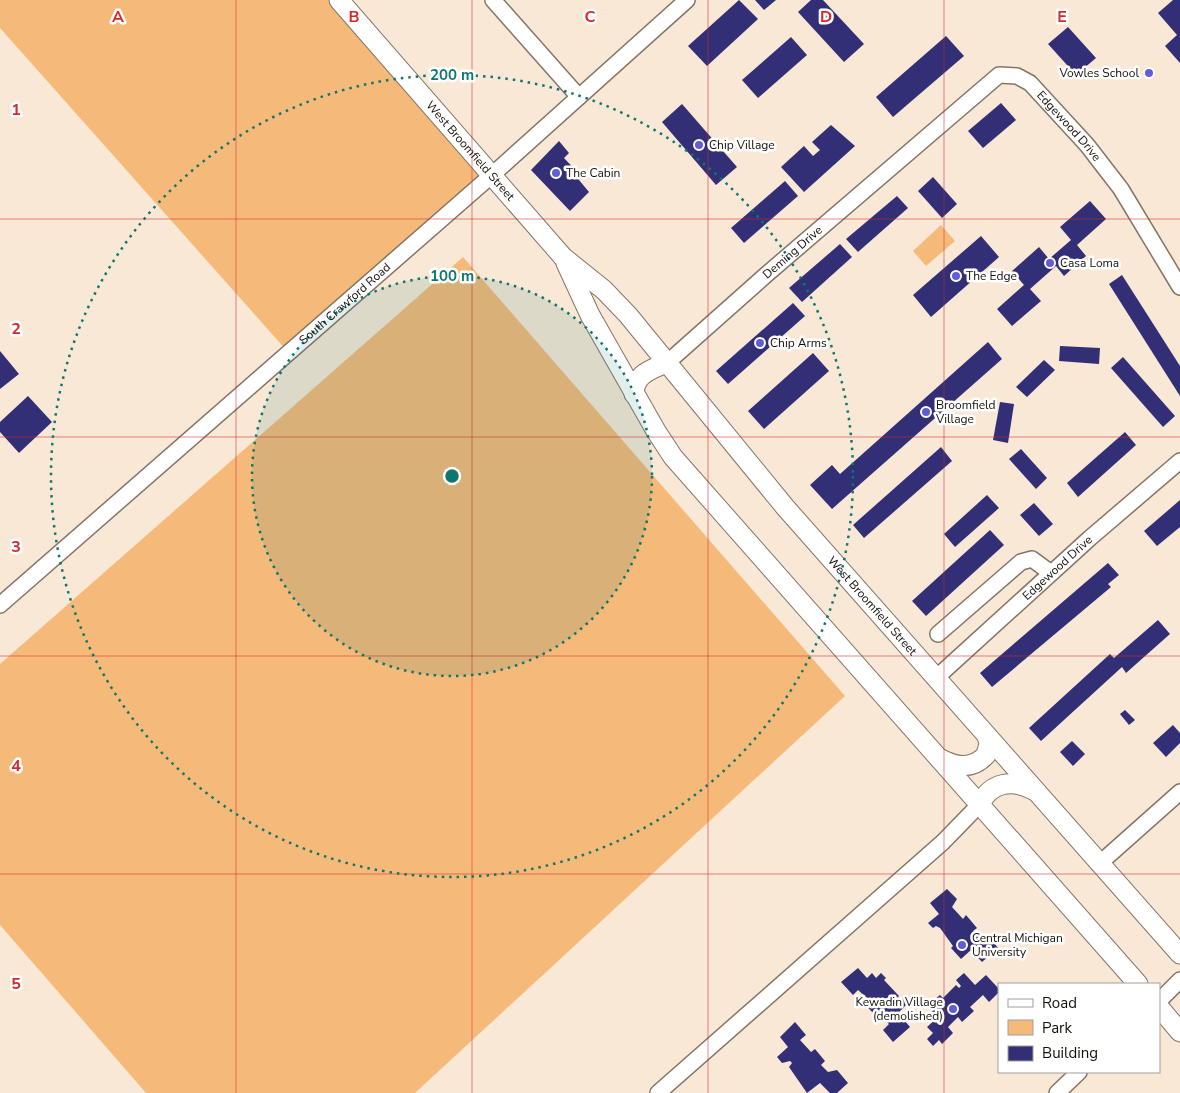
<svg xmlns="http://www.w3.org/2000/svg" width="1180" height="1093" font-family="'Nunito Sans',sans-serif">
<style>
.green{fill:#f5ba7a}
.building{fill:#322f76}
.lines{fill:none;stroke-linecap:round;stroke-linejoin:round}
.minor-casing{stroke:#847565;stroke-width:18}
.major-casing{stroke:#847565;stroke-width:21}
.minor{stroke:#fff;stroke-width:15}
.major{stroke:#fff;stroke-width:19}
.grid{fill:none;stroke:#d62828;stroke-width:1;stroke-opacity:0.55}
.ring{fill:none;stroke:#0f766e;stroke-width:2.5;stroke-dasharray:2.5 5}
.poi-dot{fill:#625dd6;stroke:#fff;stroke-width:2}
.labels{text-anchor:middle;dominant-baseline:central;stroke-width:5;stroke-linejoin:round;paint-order:stroke}
.poi-label{font-size:12px;fill:#150f09;stroke:#fff;text-anchor:start}
.street-label{font-size:12px;fill:#150f09;stroke:#fff}
.grid-label{font-size:16px;text-anchor:middle;font-weight:bold;fill:#d62828;stroke:#fff;stroke-width:5;stroke-linejoin:round;paint-order:stroke}
.centre{fill:#0f766e;stroke:#fff;stroke-width:2.5}
.ring-label{font-size:15px;text-anchor:middle;font-weight:bold;fill:#0f766e;stroke:#fff;stroke-width:5;stroke-linejoin:round;paint-order:stroke}
</style>
<rect width="100%" height="100%" fill="#f9e8d6"/>
<!-- green -->
<g class="green">
<path d="M 0,0 L 334,0 L 489,179 L 288,352 L 0,28 Z"/>
<path d="M 941,225 L 955,241 L 926,266 L 913,251 Z"/>
<path d="M 463,257 L 845,696 L 415,1093 L 146,1093 L 0,925 L 0,664 Z"/>
</g>
<!-- building -->
<g class="building">
<path d="M 739,0 L 758,19 L 707,66 L 688,46 Z"/>
<path d="M 755,0 L 776,0 L 764,10 Z"/>
<path d="M 811,0 L 823,0 L 864,44 L 844,62 L 798,12 Z"/>
<path d="M 1173,0 L 1180,0 L 1180,63 L 1165,46 L 1177,35 L 1158,13 Z"/>
<path d="M 1068,27 L 1096,58 L 1076,75 L 1048,44 Z"/>
<path d="M 946,36 L 964,56 L 893,117 L 876,97 Z"/>
<path d="M 791,37 L 807,55 L 758,98 L 742,80 Z"/>
<path d="M 1001,103 L 1016,120 L 983,148 L 968,131 Z"/>
<path d="M 682,104 L 737,167 L 716,185 L 662,122 Z"/>
<path d="M 831,125 L 855,146 L 804,192 L 781,167 L 804,146 L 813,156 L 820,150 L 812,142 Z"/>
<path d="M 559,141 L 569,153 L 564,158 L 582,177 L 579,180 L 589,192 L 570,211 L 531,170 Z"/>
<path d="M 933,177 L 957,204 L 942,218 L 918,191 Z"/>
<path d="M 785,181 L 798,196 L 744,243 L 731,228 Z"/>
<path d="M 897,196 L 908,208 L 858,252 L 846,239 Z"/>
<path d="M 1090,201 L 1106,219 L 1077,245 L 1086,256 L 1064,276 L 1056,266 L 1030,289 L 1041,301 L 1012,326 L 997,309 L 1024,285 L 1012,271 L 1039,247 L 1049,259 L 1071,240 L 1060,227 Z"/>
<path d="M 981,236 L 999,257 L 931,317 L 913,295 Z"/>
<path d="M 840,244 L 852,257 L 802,302 L 789,288 Z"/>
<path d="M 1122,275 L 1180,366 L 1180,396 L 1109,284 Z"/>
<path d="M 793,303 L 805,316 L 728,384 L 716,371 Z"/>
<path d="M 988,342 L 1002,359 L 832,509 L 810,485 L 832,465 L 840,474 Z"/>
<path d="M 1060,346 L 1100,348 L 1099,364 L 1059,361 Z"/>
<path d="M 0,351 L 19,374 L 0,389 Z"/>
<path d="M 813,353 L 829,371 L 764,429 L 748,411 Z"/>
<path d="M 1123,357 L 1175,416 L 1163,427 L 1111,368 Z"/>
<path d="M 1044,360 L 1055,370 L 1027,397 L 1016,387 Z"/>
<path d="M 28,396 L 52,422 L 19,453 L 0,432 L 0,422 Z"/>
<path d="M 1000,402 L 1014,404 L 1008,443 L 993,440 Z"/>
<path d="M 1125,432 L 1136,445 L 1078,497 L 1067,483 Z"/>
<path d="M 941,447 L 952,461 L 864,538 L 853,525 Z"/>
<path d="M 1021,449 L 1047,478 L 1036,489 L 1009,459 Z"/>
<path d="M 987,495 L 999,508 L 955,547 L 944,534 Z"/>
<path d="M 1180,500 L 1180,527 L 1157,546 L 1144,531 Z"/>
<path d="M 1034,503 L 1053,524 L 1039,536 L 1020,515 Z"/>
<path d="M 990,530 L 1004,545 L 926,616 L 912,601 Z"/>
<path d="M 1108,563 L 1119,575 L 1108,584 L 1111,587 L 992,687 L 980,673 Z"/>
<path d="M 1158,620 L 1170,634 L 1126,673 L 1122,667 L 1041,741 L 1029,728 L 1110,654 L 1114,658 Z"/>
<path d="M 1125,710 L 1135,720 L 1129,725 L 1120,714 Z"/>
<path d="M 1173,725 L 1180,733 L 1180,743 L 1166,757 L 1153,743 Z"/>
<path d="M 1072,741 L 1085,754 L 1073,766 L 1060,752 Z"/>
<path d="M 947,889 L 957,899 L 952,907 L 963,919 L 966,915 L 977,928 L 973,931 L 980,939 L 988,935 L 998,948 L 982,962 L 971,950 L 961,959 L 951,948 L 953,946 L 940,928 L 936,926 L 933,928 L 928,923 L 939,914 L 930,903 Z"/>
<path d="M 858,968 L 867,978 L 872,973 L 876,978 L 881,973 L 886,978 L 884,980 L 899,996 L 896,999 L 899,1003 L 903,998 L 907,1004 L 898,1013 L 910,1027 L 893,1042 L 883,1030 L 889,1024 L 876,1011 L 873,1013 L 863,1002 L 867,998 L 858,990 L 853,995 L 841,982 Z"/>
<path d="M 964,973 L 975,985 L 986,975 L 999,989 L 999,992 L 989,1002 L 983,995 L 970,1007 L 974,1011 L 962,1022 L 958,1017 L 948,1027 L 953,1033 L 942,1044 L 939,1040 L 933,1046 L 927,1039 L 933,1033 L 927,1027 L 938,1017 L 932,1011 L 938,1006 L 933,1001 L 940,995 L 943,998 L 956,985 L 959,988 L 961,986 L 956,980 Z"/>
<path d="M 795,1022 L 806,1035 L 800,1040 L 811,1052 L 815,1049 L 825,1061 L 821,1065 L 828,1072 L 837,1070 L 848,1083 L 837,1093 L 830,1093 L 820,1083 L 807,1093 L 789,1067 L 792,1063 L 790,1061 L 782,1063 L 777,1057 L 788,1047 L 780,1037 Z"/>
</g>
<g class="lines">
<!-- minor casing -->
<g class="minor-casing">
<g id="minor">
<path d="M 493,0 L 579,97"/>
<path id="s1" d="M 668,362 L 767,274 L 999,75 L 1017,76 L 1030,83 L 1087,145 L 1121,189 L 1180,287"/>
<path id="s2" d="M 0,605 L 492,175 L 687,0"/>
<path d="M 938,634 L 1021,562 L 1032,559 L 1051,573"/>
<path id="s3" d="M 936,678 L 1090,538 L 1180,461"/>
<path d="M 1099,864 L 1180,792"/>
<path d="M 1159,1001 L 1180,980"/>
<path d="M 658,1093 L 943,842 L 980,804"/>
<path d="M 1057,1093 L 1079,1072"/>
</g>
</g>
<!-- major casing -->
<g class="major-casing">
<g id="major">
<path id="s4" d="M 339,0 L 563,257 L 604,290 L 628,315 L 785,507 L 1180,954"/>
<path d="M 566,263 L 590,315 L 656,431 L 673,457 L 1138,984"/>
<path d="M 634,394 C 635,373 651,370 668,362"/>
<path d="M 939,758 C 955,767 972,770 986,755 L 989,744 L 987,736"/>
<path d="M 980,804 C 991,782 1012,779 1033,790"/>
<path d="M 1159,1007 L 1180,1032"/>
</g>
</g>
<!-- minor -->
<use href="#minor" class="minor"/>
<!-- major -->
<use href="#major" class="major"/>
</g>
<!-- grid -->
<path class="grid" d="M 236,0 L 236,1093M 472,0 L 472,1093M 708,0 L 708,1093M 944,0 L 944,1093M 0,219 L 1180,219M 0,437 L 1180,437M 0,656 L 1180,656M 0,874 L 1180,874"/>
<!-- distance rings -->
<circle cx="452" cy="476" r="200" fill="#0f766e" fill-opacity=".12"/>
<g class="ring">
<circle cx="452" cy="476" r="200"/>
<circle cx="452" cy="476" r="401"/>
</g>
<!-- markers -->
<g class="poi-dot">
<circle cx="1149" cy="73" r="5"/>
<circle cx="699" cy="145" r="5"/>
<circle cx="556" cy="173" r="5"/>
<circle cx="1050" cy="263" r="5"/>
<circle cx="956" cy="276" r="5"/>
<circle cx="760" cy="343" r="5"/>
<circle cx="926" cy="412" r="5"/>
<circle cx="962" cy="945" r="5"/>
<circle cx="953" cy="1009" r="5"/>
</g>
<g class="labels">
<!-- poi labels -->
<g class="poi-label">
<text x="1139" y="73" text-anchor="end">Vowles School</text>
<text x="709" y="145">Chip Village</text>
<text x="566" y="173">The Cabin</text>
<text x="1060" y="263">Casa Loma</text>
<text x="966" y="276">The Edge</text>
<text x="770" y="343">Chip Arms</text>
<text x="936" y="405">Broomfield<tspan x="936" dy="14">Village</tspan></text>
<text x="972" y="938">Central Michigan<tspan x="972" dy="14">University</tspan></text>
<text x="943" y="1002" text-anchor="end">Kewadin Village<tspan x="943" dy="14">(demolished)</tspan></text>
</g>
<!-- street labels -->
<g class="street-label">
<text stroke="none"><textPath href="#s1" startOffset="529">Edgewood Drive</textPath></text>
<text stroke="none"><textPath href="#s4" startOffset="200">West Broomfield Street</textPath></text>
<text stroke="none"><textPath href="#s1" startOffset="166">Deming Drive</textPath></text>
<text stroke="none"><textPath href="#s2" startOffset="458">South Crawford Road</textPath></text>
<text stroke="none"><textPath href="#s3" startOffset="164">Edgewood Drive</textPath></text>
<text stroke="none"><textPath href="#s4" startOffset="808">West Broomfield Street</textPath></text>
</g>
</g>
<g class="grid-label">
<text x="118" y="22">A</text>
<text x="354" y="22">B</text>
<text x="590" y="22">C</text>
<text x="826" y="22">D</text>
<text x="1062" y="22">E</text>
<text x="16" y="115">1</text>
<text x="16" y="334">2</text>
<text x="16" y="552">3</text>
<text x="16" y="771">4</text>
<text x="16" y="989">5</text>
</g>
<circle cx="452" cy="476" r="8" class="centre"/>
<g class="ring-label">
<text x="452" y="80">200 m</text>
<text x="452" y="281">100 m</text>
</g>
<!-- legend -->
<rect x="998" y="983" width="162" height="90" fill="#ffffff" stroke="#a19f9d"/>
<rect x="1008" y="999" width="25" height="8" fill="#ffffff" stroke="#a19f9d"/>
<text x="1042" y="1008" font-size="15" fill="#150f09">Road</text>
<rect x="1008" y="1020" width="25" height="15" fill="#f5ba7a" stroke="#a19f9d"/>
<text x="1042" y="1033" font-size="15" fill="#150f09">Park</text>
<rect x="1008" y="1046" width="25" height="15" fill="#322f76" stroke="#a19f9d"/>
<text x="1042" y="1058" font-size="15" fill="#150f09">Building</text>
</svg>
